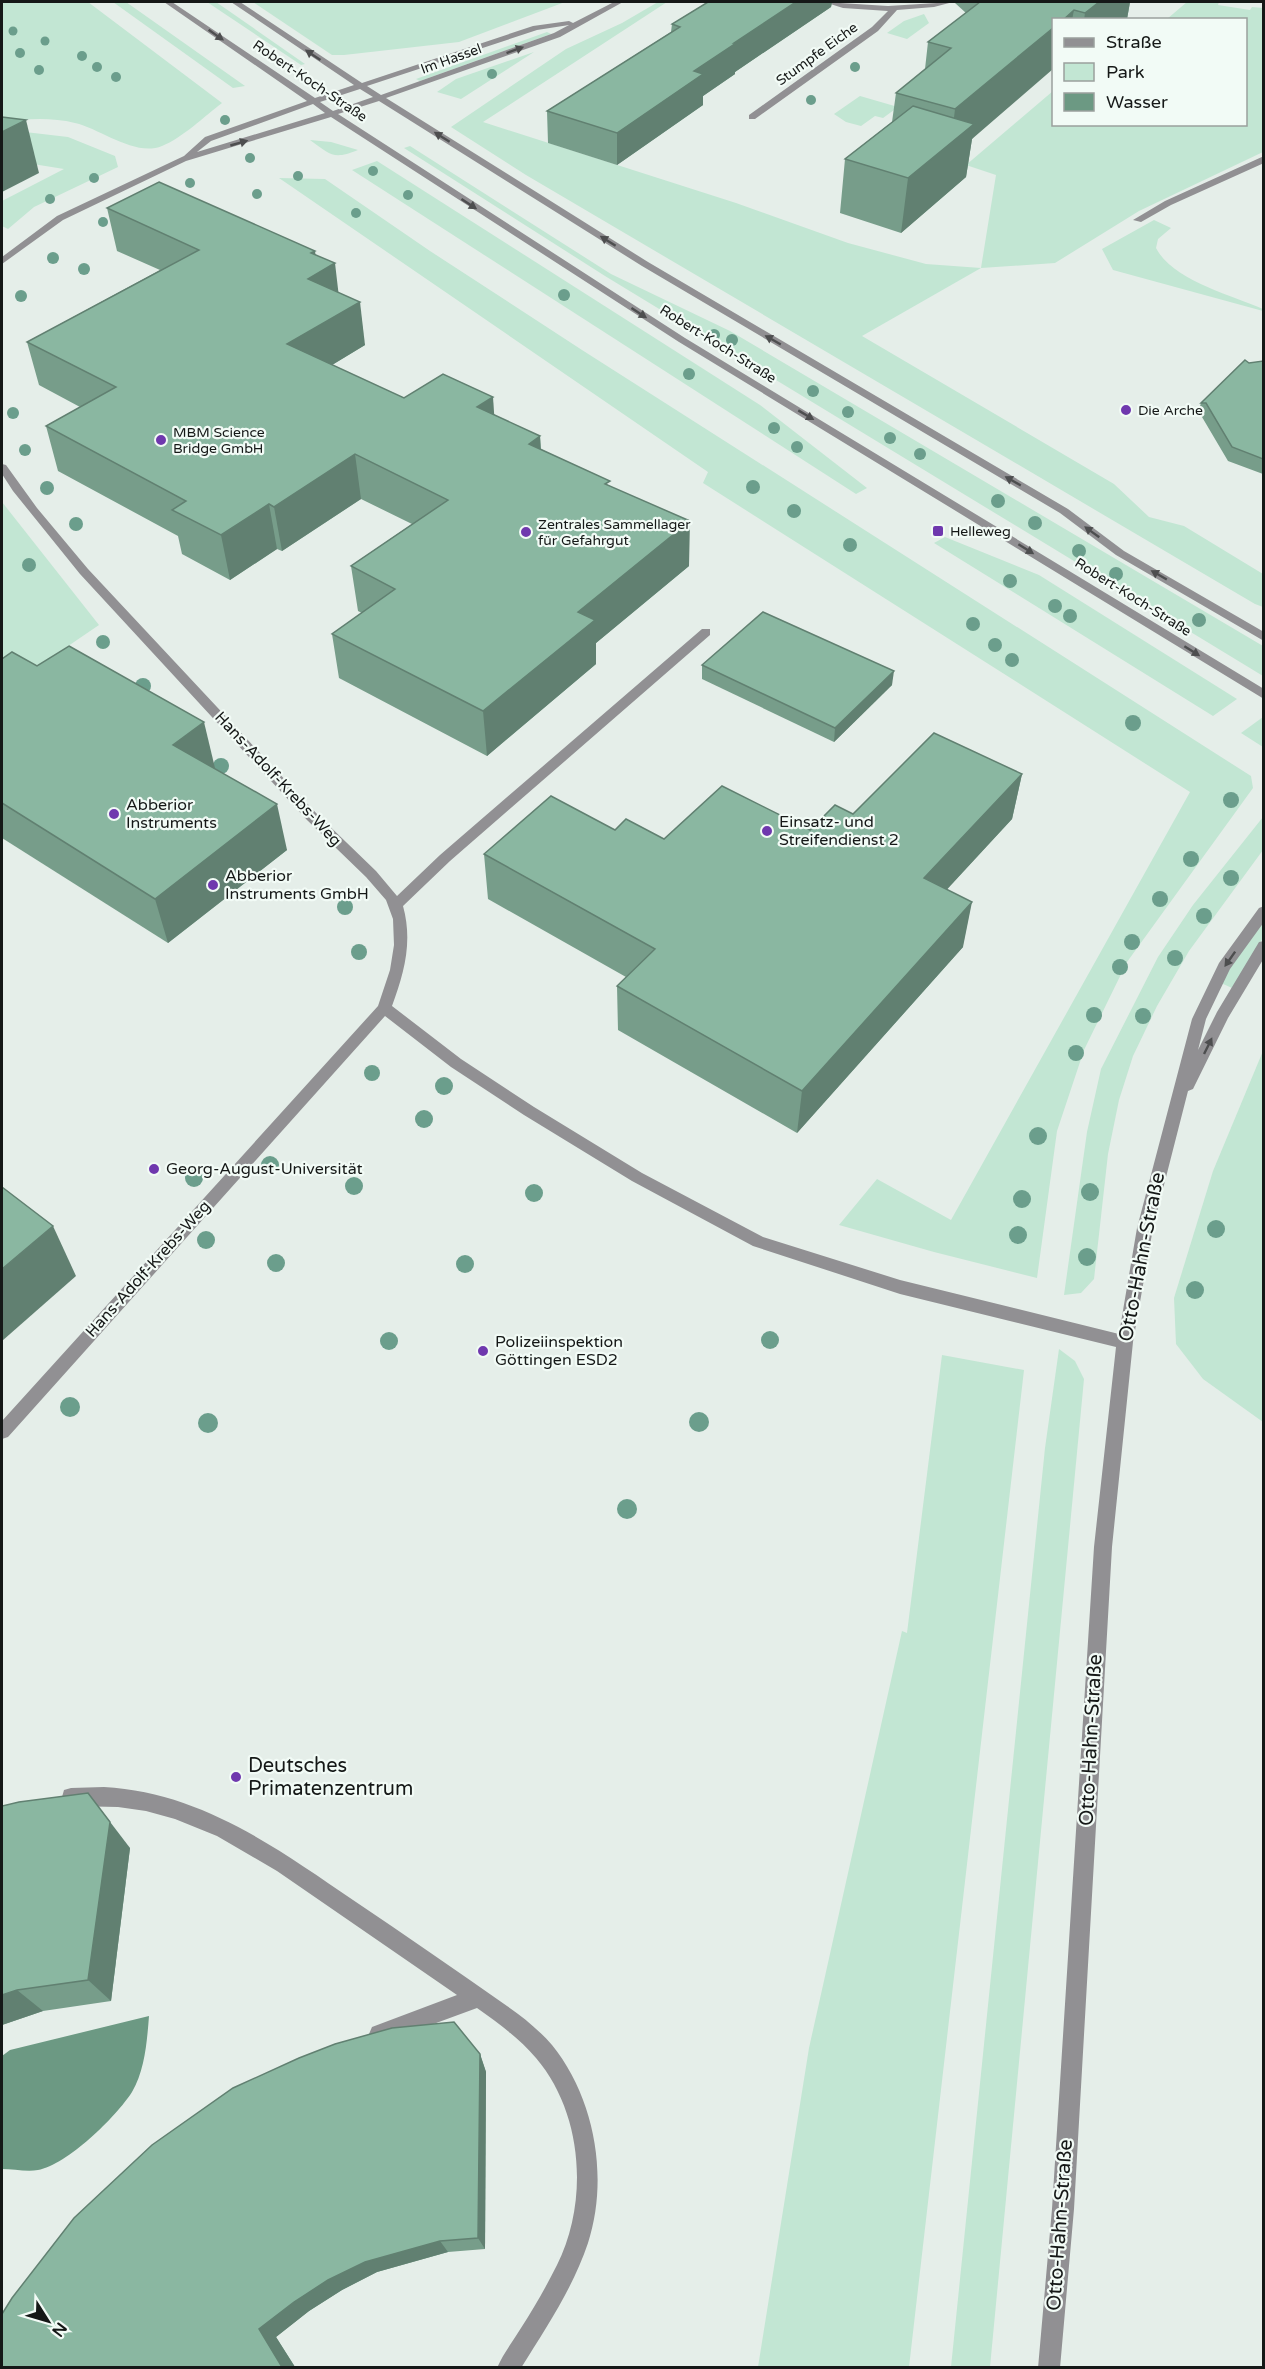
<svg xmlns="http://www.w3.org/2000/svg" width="1265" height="2369" font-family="'Varela Round',sans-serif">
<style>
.green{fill:#c2e6d3}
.water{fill:#6c9983}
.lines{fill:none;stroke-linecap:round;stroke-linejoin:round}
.minor{fill:#919093;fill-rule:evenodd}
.tree{fill:#6b9e8c}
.wall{fill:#779d8a}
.shaded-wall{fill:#618071}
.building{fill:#8ab7a1;stroke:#618071;stroke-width:1.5}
.oneway{fill:#4d4e4f}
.poi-dot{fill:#6f38ae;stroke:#f2fbf6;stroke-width:2}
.labels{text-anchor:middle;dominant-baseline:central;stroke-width:4.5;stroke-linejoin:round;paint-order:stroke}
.far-street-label{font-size:14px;fill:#151817;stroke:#f2fbf6}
.far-poi-label{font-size:14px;fill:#151817;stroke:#f2fbf6;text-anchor:start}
.street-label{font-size:16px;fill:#151817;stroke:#f2fbf6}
.poi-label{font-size:16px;fill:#151817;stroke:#f2fbf6;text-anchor:start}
.near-street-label{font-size:20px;fill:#151817;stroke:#f2fbf6}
.near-poi-label{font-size:20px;fill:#151817;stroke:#f2fbf6;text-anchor:start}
</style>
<rect width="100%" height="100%" fill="#e5eee9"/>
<!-- green -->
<g class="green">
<path d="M 2,2 L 88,2 L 222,103 C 205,116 182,138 162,146 C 135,157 101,129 75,123 C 50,117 26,119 2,122 Z"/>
<path d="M 113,2 L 126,2 L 245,86 L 233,88 Z"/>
<path d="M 207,2 L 216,2 L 305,64 L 301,65 Z"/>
<path d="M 253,2 L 565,2 L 459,42 L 344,55 L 332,55 Z"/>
<path d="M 658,2 L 667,2 L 483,122 L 736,203 L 848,243 L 926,264 L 981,268 L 996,175 L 966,165 L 1053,91 L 1054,124 L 1246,124 L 1246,20 L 1167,19 L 1187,2 L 1219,2 L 1218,5 L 1250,10 L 1252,7 L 1263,8 L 1263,152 L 1139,211 L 1055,263 L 981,268 L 862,336 L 1114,484 L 1149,517 L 1184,526 L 1263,574 L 1263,607 L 1255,604 L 526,175 L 451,127 L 566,49 L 622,23 Z"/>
<path d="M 924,14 L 929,23 L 907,39 L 887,33 L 904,21 Z"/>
<path d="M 547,32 L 551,34 L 420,81 L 416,79 Z"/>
<path d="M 534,52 L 461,99 L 437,92 L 456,79 Z"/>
<path d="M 860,96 L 898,107 L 883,118 L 875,116 L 861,126 L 846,122 L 834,114 Z"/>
<path d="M 25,132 L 68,137 L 115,156 L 118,167 L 34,207 L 8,229 L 2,226 L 2,201 L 64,169 L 2,159 Z"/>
<path d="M 310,140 L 331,142 L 358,150 C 333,160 331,155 310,140 Z"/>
<path d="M 410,146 L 611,274 L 730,331 L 1263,646 L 1263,676 L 605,276 L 404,148 Z"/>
<path d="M 377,161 L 760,405 L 867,488 L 856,494 L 352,170 Z"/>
<path d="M 279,178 L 325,179 L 430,251 L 582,350 L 1251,776 L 1253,788 L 1127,962 L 1084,1050 L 1057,1131 L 1037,1278 L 934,1252 L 839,1225 L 877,1179 L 951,1220 L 1190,792 L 703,483 L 708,472 Z"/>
<path d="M 1154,220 L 1171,228 L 1158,239 L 1156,248 C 1172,280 1231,295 1263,309 L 1263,311 L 1113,270 L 1102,249 Z"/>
<path d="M 2,502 L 99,625 L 2,691 Z"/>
<path d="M 945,537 L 1039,575 L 1237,699 L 1213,716 L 934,543 Z"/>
<path d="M 1263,717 L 1263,747 L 1241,733 Z"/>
<path d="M 1263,817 L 1263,850 L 1189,951 L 1157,1006 L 1133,1056 L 1119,1100 L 1108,1154 L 1094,1279 L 1081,1293 L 1064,1295 L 1087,1132 L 1101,1069 L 1158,957 L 1193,905 Z"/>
<path d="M 1263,920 L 1263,938 L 1232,988 L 1221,983 L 1241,949 Z"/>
<path d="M 1263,1051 L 1263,1422 L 1203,1379 L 1176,1344 L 1174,1298 L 1213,1171 Z"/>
<path d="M 1059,1349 L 1075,1361 L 1084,1379 L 990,2367 L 951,2367 L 1045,1448 Z"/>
<path d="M 942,1355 L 1024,1370 L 909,2367 L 758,2367 L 809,2048 L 902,1631 L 907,1633 Z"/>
</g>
<!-- water -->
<path class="water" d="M 149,2016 C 147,2041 145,2070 132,2092 C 116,2117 67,2165 38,2170 C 27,2172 13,2169 2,2169 L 2,2056 L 10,2050 Z"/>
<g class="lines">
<!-- minor -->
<g class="minor">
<path d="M 164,2 L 172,2 L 315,98 L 354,85 L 231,2 L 240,2 L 362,83 L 533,26 L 569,21 L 573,23 L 614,2 L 623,2 L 560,37 L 386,98 L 648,262 L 1068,509 L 1124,551 L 1264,632 L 1264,641 L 1116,555 L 1060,513 L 642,266 L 379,101 L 338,114 L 685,338 L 1264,689 L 1264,699 L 679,342 L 331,117 L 186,161 L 63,220 L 2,264 L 2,257 L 57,216 L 184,156 L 205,137 L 307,101 ZM 569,25 L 554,33 L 381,95 L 367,86 L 537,30 ZM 360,89 L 373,97 L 333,111 L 320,102 ZM 313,104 L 325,113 L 197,152 L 211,141 Z"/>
<path d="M 824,2 L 888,6 L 953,2 L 934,7 L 897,10 L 878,31 L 755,119 L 749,119 L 749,115 L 872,27 L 888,11 L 843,8 Z"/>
<path d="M 1264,156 L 1264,163 L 1171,205 L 1141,222 L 1133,220 L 1165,201 Z"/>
<path d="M 2,464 L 6,465 L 37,508 L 88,569 L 317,814 L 376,871 L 397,896 L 440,855 L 702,629 L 710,629 L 710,635 L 450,861 L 403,906 C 413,942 404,973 392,1006 L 461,1059 L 534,1107 L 642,1173 L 763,1237 L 900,1280 L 1119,1334 L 1137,1228 L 1192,1019 L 1219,963 L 1259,908 L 1264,906 L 1264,922 L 1230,969 L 1206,1019 L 1198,1050 L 1217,1012 L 1259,942 L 1264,941 L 1264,958 L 1228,1018 L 1193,1089 L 1188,1091 L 1153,1228 L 1133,1342 L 1112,1547 L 1074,2209 L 1060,2368 L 1038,2368 L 1052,2209 L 1094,1547 L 1116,1347 L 900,1294 L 753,1246 L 632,1181 L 524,1115 L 451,1067 L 385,1016 L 8,1437 L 2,1439 L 2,1421 L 378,1006 L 390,970 L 394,945 L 393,919 L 386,900 L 366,877 L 307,820 L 80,574 L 13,491 L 2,474 Z"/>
<path d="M 104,1787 C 200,1792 277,1848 353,1900 C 405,1935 456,1970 507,2006 C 523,2017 539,2030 552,2045 C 595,2098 609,2178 588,2243 C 573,2288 546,2328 521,2368 L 497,2368 C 503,2354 513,2341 521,2328 C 534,2308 546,2287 557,2265 C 589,2201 583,2113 536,2058 C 519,2038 498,2023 477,2008 L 379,2044 L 372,2041 L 369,2034 L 372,2027 L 457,1995 L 277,1871 L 217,1836 L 175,1819 L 146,1811 L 118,1807 L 71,1806 L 64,1804 L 62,1797 L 64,1790 L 71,1788 Z"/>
</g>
</g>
<!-- trees -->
<g class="tree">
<circle cx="13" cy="31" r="4.5"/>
<circle cx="45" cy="41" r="4.5"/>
<circle cx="20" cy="53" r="5"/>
<circle cx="82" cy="56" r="5"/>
<circle cx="97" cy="67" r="5"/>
<circle cx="855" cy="67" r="5"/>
<circle cx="39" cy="70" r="5"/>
<circle cx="492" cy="74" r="5"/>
<circle cx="116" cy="77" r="5"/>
<circle cx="811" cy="100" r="5"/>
<circle cx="225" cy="120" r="5"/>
<circle cx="250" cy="158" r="5"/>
<circle cx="373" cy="171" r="5"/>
<circle cx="298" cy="176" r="5"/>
<circle cx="94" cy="178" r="5"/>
<circle cx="190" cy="183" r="5"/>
<circle cx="257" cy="194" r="5"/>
<circle cx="408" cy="195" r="5"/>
<circle cx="50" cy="199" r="5"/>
<circle cx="356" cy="213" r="5"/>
<circle cx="103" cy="222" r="5"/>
<circle cx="53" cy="258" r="6"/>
<circle cx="84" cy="269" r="6"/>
<circle cx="564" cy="295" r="6"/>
<circle cx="21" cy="296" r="6"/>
<circle cx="714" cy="335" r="6"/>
<circle cx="732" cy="340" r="6"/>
<circle cx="689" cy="374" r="6"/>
<circle cx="813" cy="391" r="6"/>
<circle cx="848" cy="412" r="6"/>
<circle cx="13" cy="413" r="6"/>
<circle cx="774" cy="428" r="6"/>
<circle cx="890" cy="438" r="6"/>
<circle cx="797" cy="447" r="6"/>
<circle cx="25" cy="450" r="6"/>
<circle cx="920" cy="454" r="6"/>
<circle cx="753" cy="487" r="7"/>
<circle cx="47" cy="488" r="7"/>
<circle cx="998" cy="501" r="7"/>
<circle cx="794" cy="511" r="7"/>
<circle cx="1035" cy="523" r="7"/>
<circle cx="76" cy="524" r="7"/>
<circle cx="850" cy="545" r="7"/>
<circle cx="1079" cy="551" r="7"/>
<circle cx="29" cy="565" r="7"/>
<circle cx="1116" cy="574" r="7"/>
<circle cx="1010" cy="581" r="7"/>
<circle cx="1055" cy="606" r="7"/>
<circle cx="1070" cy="616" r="7"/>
<circle cx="1199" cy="620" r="7"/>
<circle cx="973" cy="624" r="7"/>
<circle cx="103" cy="642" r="7"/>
<circle cx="995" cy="645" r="7"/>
<circle cx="1012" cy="660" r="7"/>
<circle cx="143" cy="686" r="8"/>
<circle cx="1133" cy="723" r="8"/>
<circle cx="221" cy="766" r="8"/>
<circle cx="1231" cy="800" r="8"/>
<circle cx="1191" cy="859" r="8"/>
<circle cx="1231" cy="878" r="8"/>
<circle cx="1160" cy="899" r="8"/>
<circle cx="345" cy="907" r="8"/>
<circle cx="1204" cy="916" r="8"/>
<circle cx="1132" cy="942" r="8"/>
<circle cx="359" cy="952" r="8"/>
<circle cx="1175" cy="958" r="8"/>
<circle cx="1120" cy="967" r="8"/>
<circle cx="1094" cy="1015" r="8"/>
<circle cx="1143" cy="1016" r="8"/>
<circle cx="1076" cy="1053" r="8"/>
<circle cx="372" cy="1073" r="8"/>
<circle cx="444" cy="1086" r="9"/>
<circle cx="424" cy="1119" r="9"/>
<circle cx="1038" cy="1136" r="9"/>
<circle cx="270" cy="1165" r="9"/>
<circle cx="194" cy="1178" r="9"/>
<circle cx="354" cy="1186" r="9"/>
<circle cx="1090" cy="1192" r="9"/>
<circle cx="534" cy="1193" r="9"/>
<circle cx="1022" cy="1199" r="9"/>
<circle cx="1216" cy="1229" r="9"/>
<circle cx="1018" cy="1235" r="9"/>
<circle cx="206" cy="1240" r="9"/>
<circle cx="1087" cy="1257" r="9"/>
<circle cx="276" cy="1263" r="9"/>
<circle cx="465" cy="1264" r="9"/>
<circle cx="1195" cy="1290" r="9"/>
<circle cx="770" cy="1340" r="9"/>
<circle cx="389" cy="1341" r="9"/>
<circle cx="70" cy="1407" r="10"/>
<circle cx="699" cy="1422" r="10"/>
<circle cx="208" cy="1423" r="10"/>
<circle cx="627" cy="1509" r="10"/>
</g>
<!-- wall -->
<g class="wall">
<path d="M 708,2 L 832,2 L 831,7 L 735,72 L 735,74 L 703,96 L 703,105 L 617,165 L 548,143 L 547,111 L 671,32 L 672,24 Z"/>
<path d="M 954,2 L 1130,2 L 1127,19 L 1126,20 L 1053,20 L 972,139 L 966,177 L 901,233 L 840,213 L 845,159 L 892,122 L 896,93 L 925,69 L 928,42 L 966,13 L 955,3 Z"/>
<path d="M 107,208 L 315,251 L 315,255 L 338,292 L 365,345 L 332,365 L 404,398 L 494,415 L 540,436 L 541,449 L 610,486 L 689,566 L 596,643 L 596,664 L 487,756 L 339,678 L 332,634 L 362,613 L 358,611 L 351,566 L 412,524 L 361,499 L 282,551 L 277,549 L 230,580 L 182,554 L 178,536 L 58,471 L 46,426 L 80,407 L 39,385 L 27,342 L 160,270 L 117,251 Z"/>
<path d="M 1263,361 L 1263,474 L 1228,461 L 1202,417 L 1197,416 L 1201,403 L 1249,363 Z"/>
<path d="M 2,659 L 215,768 L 287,850 L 168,943 L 2,838 Z"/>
<path d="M 702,665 L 892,685 L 834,742 L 702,679 Z"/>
<path d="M 1022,774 L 1012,819 L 947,889 L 963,947 L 797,1133 L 618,1030 L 617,986 L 626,977 L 488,899 L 484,854 L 615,830 L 664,839 L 810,830 Z"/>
<path d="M 2,1806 L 130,1848 L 111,2001 L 43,2011 L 2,2025 Z"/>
<path d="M 480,2054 L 486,2072 L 485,2249 L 448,2252 L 377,2272 L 342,2290 L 309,2311 L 276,2337 L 295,2367 L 2,2367 Z"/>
</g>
<!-- shaded-wall -->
<g class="shaded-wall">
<path d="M 796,2 L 832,2 L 831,7 L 735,72 L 735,74 L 703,96 L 703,105 L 617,165 L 617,133 L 694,71 L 734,43 Z"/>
<path d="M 1099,2 L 1130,2 L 1127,19 L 1126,20 L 1084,20 L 1085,13 Z"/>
<path d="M 1074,10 L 1072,20 L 1063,20 Z"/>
<path d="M 1053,28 L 1053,69 L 972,139 L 966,177 L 901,233 L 908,178 L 951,143 L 955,109 Z"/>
<path d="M 26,120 L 39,173 L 2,192 L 2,132 Z"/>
<path d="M 315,251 L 318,273 L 335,263 L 340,306 L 308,279 L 311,253 Z"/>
<path d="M 360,302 L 365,345 L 294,388 L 287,344 Z"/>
<path d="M 493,397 L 496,441 L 477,407 Z"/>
<path d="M 540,436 L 542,480 L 529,444 Z"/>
<path d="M 355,454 L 361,499 L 282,551 L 274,507 Z"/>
<path d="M 269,504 L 277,549 L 230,580 L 221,535 Z"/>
<path d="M 690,521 L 689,566 L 596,643 L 596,664 L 487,756 L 483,711 L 578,612 Z"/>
<path d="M 894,671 L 892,685 L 834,742 L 835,728 Z"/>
<path d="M 204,722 L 215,768 L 185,790 L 173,745 Z"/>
<path d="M 1022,774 L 1012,819 L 916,923 L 924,878 Z"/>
<path d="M 277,804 L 287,850 L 168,943 L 155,899 Z"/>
<path d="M 972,902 L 963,947 L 797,1133 L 802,1091 Z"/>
<path d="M 53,1226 L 76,1276 L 2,1341 L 2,1269 Z"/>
<path d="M 88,1793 L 130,1848 L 111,2001 L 88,1980 Z"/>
<path d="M 17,1990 L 43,2011 L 2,2025 L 2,1995 Z"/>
<path d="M 480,2054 L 486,2072 L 485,2249 L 478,2238 Z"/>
<path d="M 440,2241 L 448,2252 L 377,2272 L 342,2290 L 309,2311 L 276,2337 L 295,2367 L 282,2367 L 259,2329 L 294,2302 L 328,2280 L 365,2262 Z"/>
</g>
<!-- building -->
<g class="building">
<path d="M 708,2 L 796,2 L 734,43 L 736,43 L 694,71 L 703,74 L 617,133 L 547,111 L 680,27 L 672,24 Z"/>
<path d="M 980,2 L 1099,2 L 1085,13 L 1074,10 L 1063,20 L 1053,20 L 1053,28 L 955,109 L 896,93 L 951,48 L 928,42 Z"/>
<path d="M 913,106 L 974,124 L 908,178 L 845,159 Z"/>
<path d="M 2,117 L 26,120 L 2,132 Z"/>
<path d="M 159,182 L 315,251 L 311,253 L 335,263 L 308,279 L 360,302 L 287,344 L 404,398 L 443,374 L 493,397 L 477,407 L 540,436 L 529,444 L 610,481 L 605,484 L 690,521 L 578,612 L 595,620 L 483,711 L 332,634 L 395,589 L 351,566 L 448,500 L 355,454 L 274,507 L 269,504 L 221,535 L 172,510 L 186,501 L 46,426 L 116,387 L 27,342 L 199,250 L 107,208 Z"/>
<path d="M 1245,360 L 1249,363 L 1263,361 L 1263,459 L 1232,447 L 1206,403 L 1201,403 Z"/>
<path d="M 763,612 L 894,671 L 835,728 L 702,665 Z"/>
<path d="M 69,646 L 204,722 L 173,745 L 277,804 L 155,899 L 2,803 L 2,659 L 12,652 L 37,666 Z"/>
<path d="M 934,733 L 1022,774 L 924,878 L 972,902 L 802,1091 L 617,986 L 655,949 L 484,854 L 551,796 L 615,830 L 626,819 L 664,839 L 722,786 L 810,830 L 835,805 L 853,814 Z"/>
<path d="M 2,1187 L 53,1226 L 2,1269 Z"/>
<path d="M 88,1793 L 110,1822 L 88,1980 L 17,1990 L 2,1995 L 2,1806 L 19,1802 Z"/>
<path d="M 454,2022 L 480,2054 L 478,2238 L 440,2241 L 365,2262 L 328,2280 L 294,2302 L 259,2329 L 282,2367 L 2,2367 L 2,2314 L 12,2298 L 74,2218 L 152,2145 L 233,2088 L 299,2058 L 335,2044 L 392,2028 Z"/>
</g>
<!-- one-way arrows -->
<defs><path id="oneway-solid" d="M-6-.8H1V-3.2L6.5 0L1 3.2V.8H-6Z" transform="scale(1.5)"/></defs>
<g class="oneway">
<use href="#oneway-solid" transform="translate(216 35) rotate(35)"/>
<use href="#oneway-solid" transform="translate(515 50) rotate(-20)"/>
<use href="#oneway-solid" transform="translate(313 55) rotate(-146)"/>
<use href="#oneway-solid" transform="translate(442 137) rotate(-148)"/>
<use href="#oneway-solid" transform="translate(239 143) rotate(-16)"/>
<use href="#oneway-solid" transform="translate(469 204) rotate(33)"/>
<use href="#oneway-solid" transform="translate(608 241) rotate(-148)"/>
<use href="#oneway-solid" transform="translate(639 313) rotate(33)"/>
<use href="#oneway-solid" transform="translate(773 340) rotate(-150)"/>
<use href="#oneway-solid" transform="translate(806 415) rotate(31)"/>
<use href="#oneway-solid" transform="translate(1013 481) rotate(-150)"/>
<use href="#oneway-solid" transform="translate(1092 532) rotate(-144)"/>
<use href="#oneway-solid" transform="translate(1026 549) rotate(32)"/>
<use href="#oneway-solid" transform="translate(1159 575) rotate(-150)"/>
<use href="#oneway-solid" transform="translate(1192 651) rotate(32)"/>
<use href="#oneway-solid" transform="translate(1230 959) rotate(125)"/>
<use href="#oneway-solid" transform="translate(1208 1046) rotate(-64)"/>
</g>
<!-- markers -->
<g class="poi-dot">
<circle cx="1126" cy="410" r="6"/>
<circle cx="161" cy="440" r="6"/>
<rect x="932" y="525" width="12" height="12" rx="3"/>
<circle cx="526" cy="532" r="6"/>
<circle cx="114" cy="814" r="6"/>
<circle cx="767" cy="831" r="6"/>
<circle cx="213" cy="885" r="6"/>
<circle cx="154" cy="1169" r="6"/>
<circle cx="483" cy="1351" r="6"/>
<circle cx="236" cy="1777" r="6"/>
</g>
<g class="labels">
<!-- far-street labels -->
<g class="far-street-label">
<text transform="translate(817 54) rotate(-36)">Stumpfe Eiche</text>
<text transform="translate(451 59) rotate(-20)">Im Hassel</text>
<text transform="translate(310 81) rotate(34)">Robert-Koch-Straße</text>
<text transform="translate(718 344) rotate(32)">Robert-Koch-Straße</text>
<text transform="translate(1133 597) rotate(32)">Robert-Koch-Straße</text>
</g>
<!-- far-poi labels -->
<g class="far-poi-label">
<text x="1138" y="410">Die Arche</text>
<text x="173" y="432">MBM Science<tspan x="173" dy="16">Bridge GmbH</tspan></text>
<text x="538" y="524">Zentrales Sammellager<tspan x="538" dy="16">für Gefahrgut</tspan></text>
<text x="950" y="531">Helleweg</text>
</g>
<!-- street labels -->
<g class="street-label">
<text transform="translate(278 779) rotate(47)">Hans-Adolf-Krebs-Weg</text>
<text transform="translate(148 1269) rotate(-48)">Hans-Adolf-Krebs-Weg</text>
</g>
<!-- poi labels -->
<g class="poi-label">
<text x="126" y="805">Abberior<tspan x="126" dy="18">Instruments</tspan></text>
<text x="779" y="822">Einsatz- und<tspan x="779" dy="18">Streifendienst 2</tspan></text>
<text x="225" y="876">Abberior<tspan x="225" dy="18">Instruments GmbH</tspan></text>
<text x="166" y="1169">Georg-August-Universität</text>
<text x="495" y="1342">Polizeiinspektion<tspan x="495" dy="18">Göttingen ESD2</tspan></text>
</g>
<!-- near-street labels -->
<g class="near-street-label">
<text transform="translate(1142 1257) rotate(-79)">Otto-Hahn-Straße</text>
<text transform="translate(1091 1740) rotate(-87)">Otto-Hahn-Straße</text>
<text transform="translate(1060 2225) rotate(-86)">Otto-Hahn-Straße</text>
</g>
<!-- near-poi labels -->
<g class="near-poi-label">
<text x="248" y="1766">Deutsches<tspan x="248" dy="23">Primatenzentrum</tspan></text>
</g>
</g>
<!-- border -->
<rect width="1265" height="2369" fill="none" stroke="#151817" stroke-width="6"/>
<!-- legend -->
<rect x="1052" y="18" width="195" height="108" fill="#f2fbf6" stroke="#9aa09d" stroke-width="1.5"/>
<rect x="1064" y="38" width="30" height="9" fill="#919093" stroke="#9aa09d" stroke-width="1.5"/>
<text x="1106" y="48" font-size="18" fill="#151817">Straße</text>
<rect x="1064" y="63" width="30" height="18" fill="#c2e6d3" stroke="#9aa09d" stroke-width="1.5"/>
<text x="1106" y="78" font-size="18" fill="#151817">Park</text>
<rect x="1064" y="93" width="30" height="18" fill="#6c9983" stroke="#9aa09d" stroke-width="1.5"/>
<text x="1106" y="108" font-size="18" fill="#151817">Wasser</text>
<!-- north arrow -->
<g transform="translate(48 2321) rotate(127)" stroke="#f2fbf6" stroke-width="4.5" paint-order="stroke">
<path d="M0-4.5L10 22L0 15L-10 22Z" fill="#151817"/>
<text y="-9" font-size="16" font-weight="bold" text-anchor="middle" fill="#151817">N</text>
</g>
</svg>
